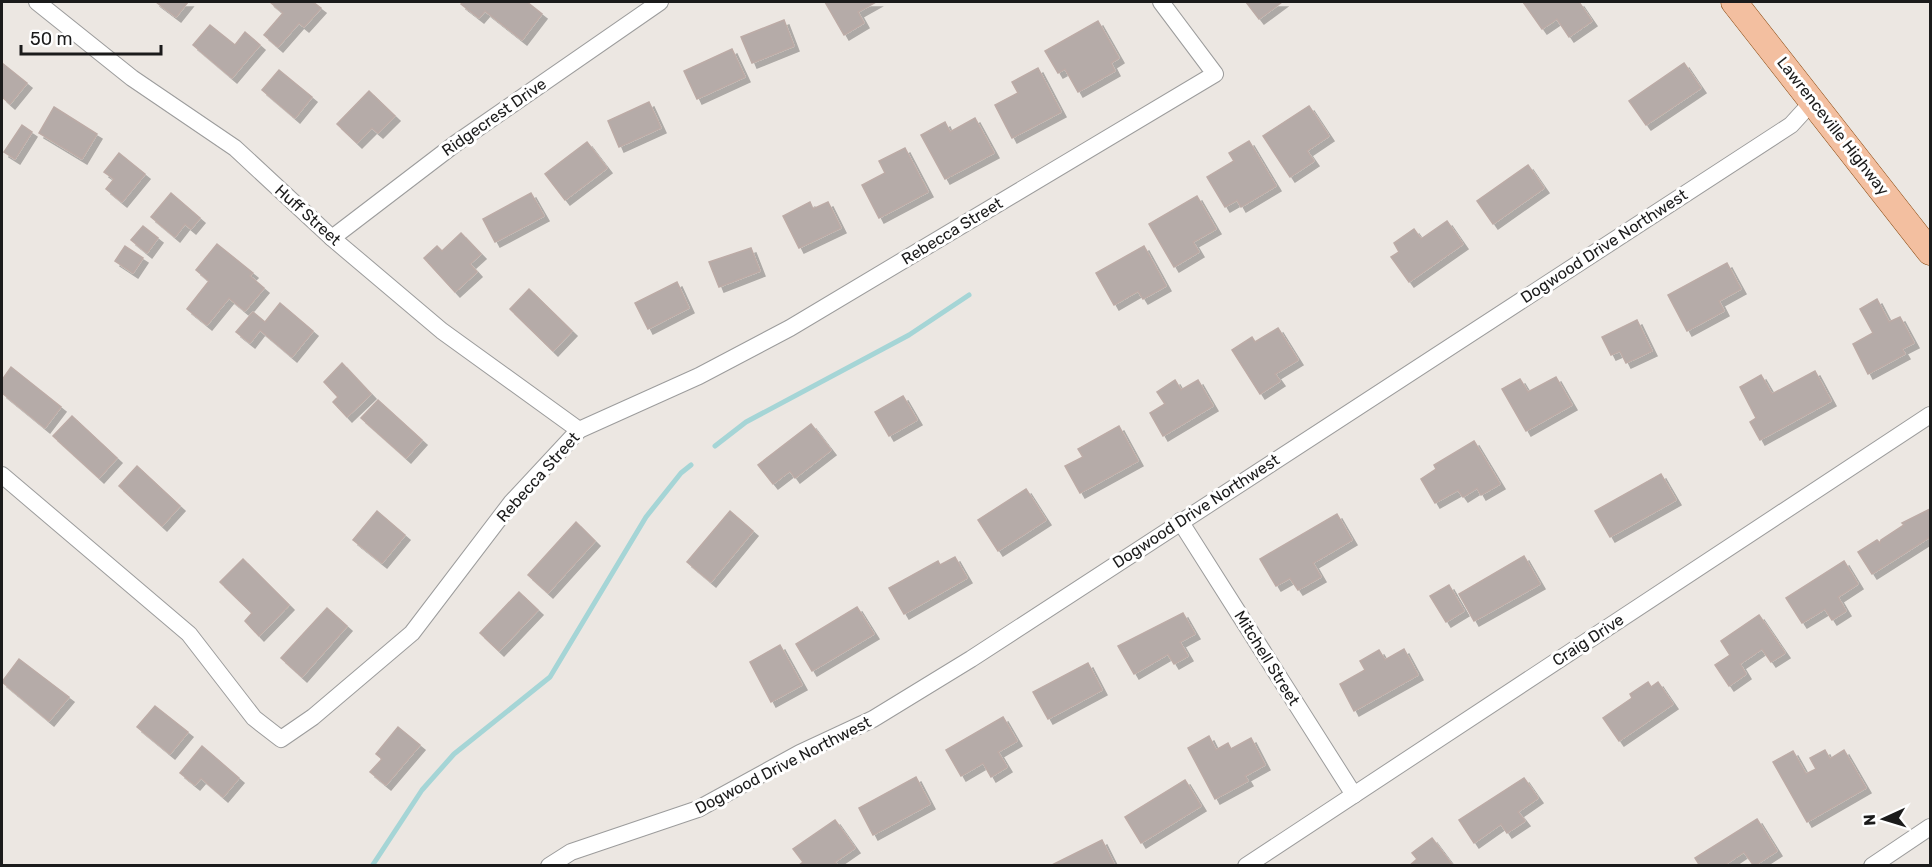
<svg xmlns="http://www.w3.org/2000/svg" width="1932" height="867" font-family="Rubik,sans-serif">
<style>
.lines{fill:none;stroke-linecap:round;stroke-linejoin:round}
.stream{stroke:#a5d5d6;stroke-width:5}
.building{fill:#b5aba8;stroke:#bcaba6;stroke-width:1.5;filter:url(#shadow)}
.minor-casing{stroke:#9c9c9c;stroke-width:18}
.primary-casing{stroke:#87460c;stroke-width:27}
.minor{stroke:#fff;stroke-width:16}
.primary{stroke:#f3bfa0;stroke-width:26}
.labels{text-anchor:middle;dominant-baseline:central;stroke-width:6;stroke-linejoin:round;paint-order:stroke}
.street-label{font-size:16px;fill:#1b1b1b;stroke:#fff}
</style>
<defs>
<filter id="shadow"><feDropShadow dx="5" dy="5" stdDeviation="0" flood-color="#0004"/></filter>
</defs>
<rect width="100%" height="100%" fill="#ece7e2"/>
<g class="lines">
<!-- stream -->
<g class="stream">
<path d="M 715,446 L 746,422 L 909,335 L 969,295"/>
<path d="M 372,866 L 422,790 L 454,754 L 550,677 L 646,517 L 681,473 L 691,465"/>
</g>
</g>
<!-- building -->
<g class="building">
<path d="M 156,2 L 188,2 L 176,17 Z"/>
<path d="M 270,2 L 313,2 L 321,8 L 304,27 L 299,23 L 278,47 L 264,35 L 283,13 Z"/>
<path d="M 464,2 L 527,2 L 542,14 L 522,40 L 485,11 L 479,18 L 461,4 Z"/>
<path d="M 825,2 L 876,2 L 858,12 L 864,23 L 844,35 Z"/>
<path d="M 1246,2 L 1282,2 L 1259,19 Z"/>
<path d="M 1523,2 L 1579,2 L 1592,21 L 1569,37 L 1557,19 L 1542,29 Z"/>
<path d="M 784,20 L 794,46 L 752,63 L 741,37 Z"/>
<path d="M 1098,21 L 1119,58 L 1111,63 L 1115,71 L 1078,92 L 1065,69 L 1058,73 L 1045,51 Z"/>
<path d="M 210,25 L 235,45 L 245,32 L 260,45 L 232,78 L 193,45 Z"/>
<path d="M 732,49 L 745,77 L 697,99 L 684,71 Z"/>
<path d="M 2,63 L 27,83 L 10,104 L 2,97 Z"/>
<path d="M 1684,63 L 1701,88 L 1646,125 L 1629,101 Z"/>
<path d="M 1038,68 L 1061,112 L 1012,138 L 995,105 L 1018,93 L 1012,82 Z"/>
<path d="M 279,70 L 312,97 L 295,118 L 262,90 Z"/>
<path d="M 369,91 L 395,116 L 378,133 L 372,128 L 357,143 L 337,124 Z"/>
<path d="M 649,102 L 661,128 L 619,147 L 608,121 Z"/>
<path d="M 1309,106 L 1329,136 L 1307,151 L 1314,161 L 1290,177 L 1263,136 Z"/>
<path d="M 54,107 L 97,134 L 82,159 L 39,133 Z"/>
<path d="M 975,118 L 994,153 L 945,179 L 921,135 L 945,122 L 950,132 Z"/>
<path d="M 22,125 L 32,132 L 15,159 L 4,152 Z"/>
<path d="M 1249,141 L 1276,186 L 1241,207 L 1237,200 L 1225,207 L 1207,177 L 1234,161 L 1229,153 Z"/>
<path d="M 587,142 L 607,168 L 565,200 L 545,174 Z"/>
<path d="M 905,148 L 928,192 L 879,218 L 862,185 L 885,173 L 879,161 Z"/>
<path d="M 119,153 L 145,174 L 122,202 L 106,189 L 114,179 L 104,172 Z"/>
<path d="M 1528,165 L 1544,188 L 1493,224 L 1477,201 Z"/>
<path d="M 171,193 L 200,218 L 191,229 L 185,224 L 175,237 L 151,217 Z"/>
<path d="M 531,193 L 544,216 L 495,242 L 483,219 Z"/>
<path d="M 1197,196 L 1216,229 L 1193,242 L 1199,252 L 1174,267 L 1149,224 Z"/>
<path d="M 810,202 L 813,209 L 828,202 L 841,228 L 799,248 L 783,216 Z"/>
<path d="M 1447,221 L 1463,244 L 1409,282 L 1391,257 L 1399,252 L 1394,243 L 1414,229 L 1421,239 Z"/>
<path d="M 143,226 L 158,238 L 147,253 L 131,240 Z"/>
<path d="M 461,233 L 481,254 L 470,264 L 477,272 L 455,292 L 424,258 L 437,246 L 442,251 Z"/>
<path d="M 217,244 L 253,273 L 250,276 L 264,288 L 245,311 L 229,298 L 207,325 L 187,309 L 209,281 L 196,270 Z"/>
<path d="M 125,246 L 143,258 L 133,273 L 115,261 Z"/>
<path d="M 1144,246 L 1166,286 L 1143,299 L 1138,291 L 1114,305 L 1096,273 Z"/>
<path d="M 751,248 L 760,271 L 719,287 L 709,262 Z"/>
<path d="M 1727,263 L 1741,289 L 1719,301 L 1724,311 L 1687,331 L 1668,295 Z"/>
<path d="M 677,282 L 689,308 L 648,329 L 635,303 Z"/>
<path d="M 529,289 L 572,331 L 553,351 L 510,309 Z"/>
<path d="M 1877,299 L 1889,322 L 1900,317 L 1914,343 L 1902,349 L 1905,354 L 1868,374 L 1853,344 L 1873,333 L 1860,309 Z"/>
<path d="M 280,303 L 313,331 L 292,357 L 260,330 L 250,343 L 236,332 L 253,312 L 265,322 Z"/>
<path d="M 1637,320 L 1652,351 L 1626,363 L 1620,351 L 1611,355 L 1602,337 Z"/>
<path d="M 1278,328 L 1298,360 L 1275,374 L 1280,381 L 1260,394 L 1232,350 L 1252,337 L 1255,342 Z"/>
<path d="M 342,363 L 371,394 L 347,417 L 333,402 L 338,397 L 324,382 Z"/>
<path d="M 11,367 L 61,407 L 45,428 L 2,393 L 2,380 Z"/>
<path d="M 1815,371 L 1831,401 L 1760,440 L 1750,422 L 1756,418 L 1740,387 L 1761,375 L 1772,394 Z"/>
<path d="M 1556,377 L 1572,405 L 1526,431 L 1502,389 L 1520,379 L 1528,392 Z"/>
<path d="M 1175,380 L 1181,390 L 1198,380 L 1213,406 L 1163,436 L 1150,413 L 1165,404 L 1157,392 Z"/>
<path d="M 903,396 L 917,420 L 889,436 L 875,412 Z"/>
<path d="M 378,400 L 422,440 L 406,458 L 361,418 Z"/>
<path d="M 72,416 L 117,458 L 99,478 L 53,436 Z"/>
<path d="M 811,424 L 831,450 L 795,478 L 790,471 L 773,484 L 758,465 Z"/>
<path d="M 1119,426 L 1138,461 L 1080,493 L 1065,466 L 1083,457 L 1078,449 Z"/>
<path d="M 1474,441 L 1500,484 L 1481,495 L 1477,488 L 1463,497 L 1458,490 L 1435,503 L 1421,479 L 1436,469 L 1434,465 Z"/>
<path d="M 137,466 L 180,506 L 162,526 L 119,486 Z"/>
<path d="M 1661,474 L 1676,500 L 1610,537 L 1595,511 Z"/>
<path d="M 1026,489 L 1046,520 L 998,551 L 978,520 Z"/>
<path d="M 1930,509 L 1930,537 L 1872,574 L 1858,552 L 1877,540 L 1880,543 L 1881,540 L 1904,525 L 1902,523 Z"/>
<path d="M 377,511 L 405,535 L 382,563 L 353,540 Z"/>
<path d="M 730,511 L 753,531 L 711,582 L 687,562 Z"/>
<path d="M 1337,514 L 1352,540 L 1313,563 L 1321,577 L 1298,590 L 1290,578 L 1276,586 L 1260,559 Z"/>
<path d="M 576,522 L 595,541 L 548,593 L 528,575 Z"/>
<path d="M 1524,556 L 1540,584 L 1474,621 L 1459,594 Z"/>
<path d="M 955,557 L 967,578 L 904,614 L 889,588 L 938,561 L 940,565 Z"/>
<path d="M 243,559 L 289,605 L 259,636 L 245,621 L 252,613 L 220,582 Z"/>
<path d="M 1844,561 L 1858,584 L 1838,597 L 1846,611 L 1832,620 L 1825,609 L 1802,623 L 1786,598 Z"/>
<path d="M 1449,585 L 1464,611 L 1446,622 L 1430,596 Z"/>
<path d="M 519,592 L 538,610 L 499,651 L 480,633 Z"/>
<path d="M 857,607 L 874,634 L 812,671 L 796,644 Z"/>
<path d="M 327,608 L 347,626 L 302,677 L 281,658 Z"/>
<path d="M 1183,613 L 1195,634 L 1180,642 L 1188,656 L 1174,664 L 1168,654 L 1134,674 L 1118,646 Z"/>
<path d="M 1759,615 L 1785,653 L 1771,662 L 1762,649 L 1740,664 L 1746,674 L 1729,686 L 1715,665 L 1730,655 L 1721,641 Z"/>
<path d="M 780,645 L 802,685 L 771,702 L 750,662 Z"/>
<path d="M 1404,649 L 1418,675 L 1354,711 L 1340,684 L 1365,670 L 1360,661 L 1379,650 L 1385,660 Z"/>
<path d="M 19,659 L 69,697 L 49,721 L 2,682 Z"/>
<path d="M 1088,663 L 1102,690 L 1048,719 L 1033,692 Z"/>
<path d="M 1648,682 L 1651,687 L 1658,682 L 1673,704 L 1619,741 L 1603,718 L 1632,698 L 1630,694 Z"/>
<path d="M 155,706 L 188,732 L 170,754 L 137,727 Z"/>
<path d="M 1003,717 L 1017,741 L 998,752 L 1007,767 L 991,777 L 983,763 L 961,776 L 946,750 Z"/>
<path d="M 398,727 L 420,745 L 386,785 L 370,772 L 382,759 L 376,754 Z"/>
<path d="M 1209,736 L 1216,750 L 1228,743 L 1231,749 L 1251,738 L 1265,765 L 1245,776 L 1248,781 L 1215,799 L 1188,748 Z"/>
<path d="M 202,746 L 239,778 L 223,797 L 201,778 L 195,785 L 180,773 Z"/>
<path d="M 1825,750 L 1830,759 L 1844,750 L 1866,788 L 1807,822 L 1773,762 L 1793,751 L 1806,774 L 1816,769 L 1810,758 Z"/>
<path d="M 916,777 L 930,804 L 873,835 L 859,808 Z"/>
<path d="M 1524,778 L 1538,798 L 1518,812 L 1525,821 L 1507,833 L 1501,824 L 1474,843 L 1459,820 Z"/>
<path d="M 1185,780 L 1201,806 L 1141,843 L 1125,817 Z"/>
<path d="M 1757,819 L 1777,851 L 1754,866 L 1744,852 L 1723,866 L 1700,866 L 1695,858 Z"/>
<path d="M 835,820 L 855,848 L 835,862 L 838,866 L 798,866 L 803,862 L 793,849 Z"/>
<path d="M 1432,838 L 1453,866 L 1409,866 L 1417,859 L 1412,853 Z"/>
<path d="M 1102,840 L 1115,866 L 1050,866 Z"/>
</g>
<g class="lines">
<!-- minor casing -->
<g class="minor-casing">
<g id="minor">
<path d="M 37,2 L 132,78 L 235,148 L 332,238 L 442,331 L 579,430"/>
<path d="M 332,238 L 455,144 L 660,2"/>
<path d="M 2,475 L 189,634 L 254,718 L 281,739 L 313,717 L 412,633 L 511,503 L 579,430 L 699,376 L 790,328 L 1215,74 L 1161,2"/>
<path d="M 1180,521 L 1354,795"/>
<path d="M 549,866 L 571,852 L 698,809 L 800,753 L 873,719 L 971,659 L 1791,125 L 1813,101"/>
<path d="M 1246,866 L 1930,415"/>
<path d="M 1872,866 L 1930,827"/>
</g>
</g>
<!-- primary casing -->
<g class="primary-casing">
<path id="primary" d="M 1734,2 L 1930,252"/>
</g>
<!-- minor -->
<use href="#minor" class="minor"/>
<!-- primary -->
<use href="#primary" class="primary"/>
</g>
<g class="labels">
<!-- street labels -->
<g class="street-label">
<text transform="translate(494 117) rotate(-35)">Ridgecrest Drive</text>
<text transform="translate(1833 126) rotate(52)">Lawrenceville Highway</text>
<text transform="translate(308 215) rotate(42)">Huff Street</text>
<text transform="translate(952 231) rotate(-31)">Rebecca Street</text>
<text transform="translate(1604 246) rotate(-33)">Dogwood Drive Northwest</text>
<text transform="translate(538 477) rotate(-48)">Rebecca Street</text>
<text transform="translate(1196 511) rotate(-33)">Dogwood Drive Northwest</text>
<text transform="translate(1588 640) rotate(-33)">Craig Drive</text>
<text transform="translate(1267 658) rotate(58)">Mitchell Street</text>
<text transform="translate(783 765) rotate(-27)">Dogwood Drive Northwest</text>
</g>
</g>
<!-- border -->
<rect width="1932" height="867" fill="none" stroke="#1b1b1b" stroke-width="6"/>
<!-- north arrow -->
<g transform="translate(1884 819) rotate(266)" stroke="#ffffff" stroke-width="4.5" paint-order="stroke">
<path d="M0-4.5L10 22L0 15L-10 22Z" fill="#1b1b1b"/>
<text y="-9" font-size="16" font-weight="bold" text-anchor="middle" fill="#1b1b1b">N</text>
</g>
<!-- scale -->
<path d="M21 45v9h140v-9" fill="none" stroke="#1b1b1b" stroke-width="3"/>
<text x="30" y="45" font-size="18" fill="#1b1b1b" stroke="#ffffff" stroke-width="4.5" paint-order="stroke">50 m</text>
</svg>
